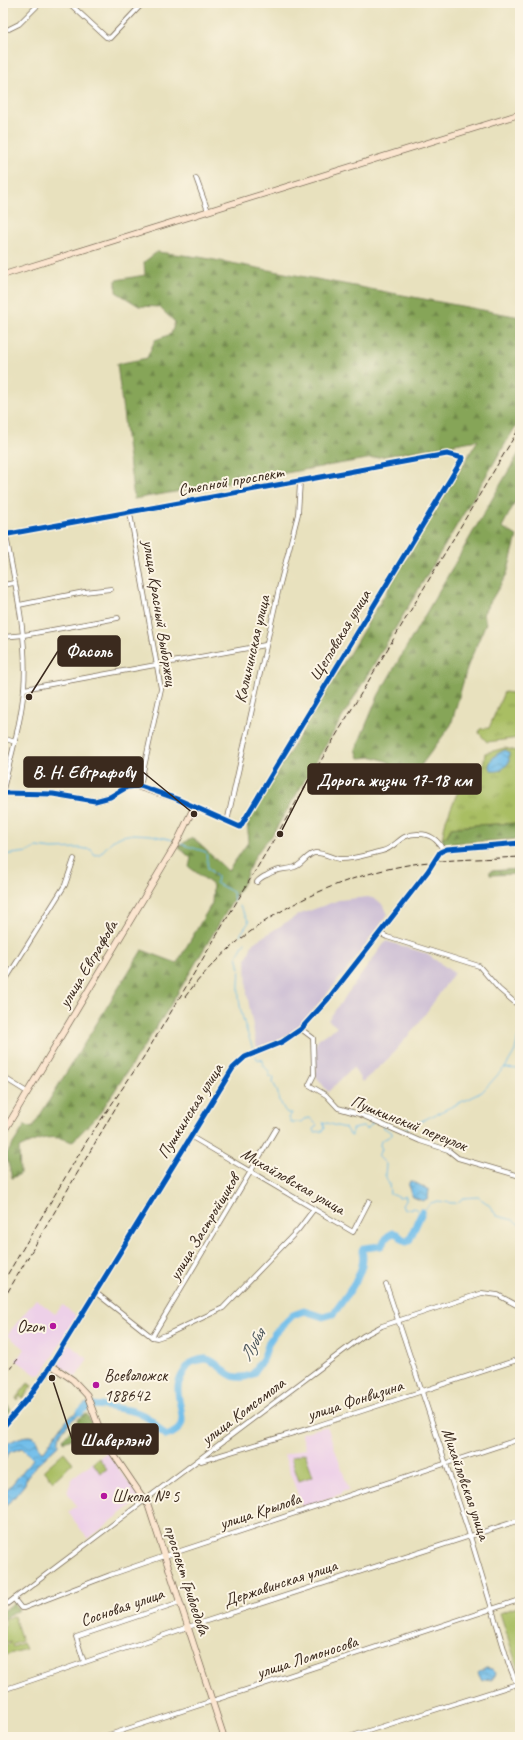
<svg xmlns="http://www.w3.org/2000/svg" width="523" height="1740" font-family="Caveat,sans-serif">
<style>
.built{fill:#edd0e8}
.industrial{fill:#ccbed4}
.grass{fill:url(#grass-tufts);stroke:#727440}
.forest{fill:url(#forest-firs);stroke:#60683c}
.park{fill:#a9be63;stroke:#727440}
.water{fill:url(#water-waves);stroke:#567484}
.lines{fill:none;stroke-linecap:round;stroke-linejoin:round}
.stream{stroke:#70bdea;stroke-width:1}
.river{stroke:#70bdea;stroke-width:7}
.street-casing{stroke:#786a56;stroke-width:5.5}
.secondary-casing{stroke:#786a56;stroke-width:7}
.street{stroke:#fff;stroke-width:4}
.secondary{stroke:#fbe5cf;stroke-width:5.5}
.rail{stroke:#3b2a1e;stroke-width:1;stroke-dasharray:6 3;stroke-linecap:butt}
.cycleway-casing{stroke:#fcf5e5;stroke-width:8}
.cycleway{stroke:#0057b8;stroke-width:5}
.poi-dot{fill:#b5179e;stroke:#fcf5e5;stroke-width:1.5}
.labels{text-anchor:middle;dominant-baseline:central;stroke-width:4;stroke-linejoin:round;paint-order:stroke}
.street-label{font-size:17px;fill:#3b2a1e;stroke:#fcf5e5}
.poi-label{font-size:17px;fill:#3b2a1e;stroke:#fcf5e5;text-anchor:start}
.water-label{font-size:18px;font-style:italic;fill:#4b565b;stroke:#fcf5e5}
.leader{fill:none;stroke:#3b2a1e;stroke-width:1.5}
.callout-dot{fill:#3b2a1e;stroke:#fcf5e5;stroke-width:1.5}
.callout{fill:#3b2a1e;stroke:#3b2a1e;stroke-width:1.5}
.callout-label{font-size:18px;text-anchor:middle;font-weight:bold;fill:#fff}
</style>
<defs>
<pattern id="grass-tufts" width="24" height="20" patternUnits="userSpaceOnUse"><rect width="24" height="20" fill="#a9be63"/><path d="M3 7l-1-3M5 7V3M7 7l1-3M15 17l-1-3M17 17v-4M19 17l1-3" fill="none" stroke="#8b9b51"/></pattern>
<pattern id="forest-firs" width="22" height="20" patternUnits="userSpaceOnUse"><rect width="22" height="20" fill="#86a559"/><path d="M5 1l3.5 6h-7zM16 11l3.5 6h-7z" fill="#6f8749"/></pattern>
<pattern id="water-waves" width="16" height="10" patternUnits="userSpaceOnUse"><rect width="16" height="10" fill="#70bdea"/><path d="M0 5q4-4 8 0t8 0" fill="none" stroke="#5d9abd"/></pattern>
</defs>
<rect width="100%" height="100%" fill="#fcf5e5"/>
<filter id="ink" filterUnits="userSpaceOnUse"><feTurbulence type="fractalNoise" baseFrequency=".025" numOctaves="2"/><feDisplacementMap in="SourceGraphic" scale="8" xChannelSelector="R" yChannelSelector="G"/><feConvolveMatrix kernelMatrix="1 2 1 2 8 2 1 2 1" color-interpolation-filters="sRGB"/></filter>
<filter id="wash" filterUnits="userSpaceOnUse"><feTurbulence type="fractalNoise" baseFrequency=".012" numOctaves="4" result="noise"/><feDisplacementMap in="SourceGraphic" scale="16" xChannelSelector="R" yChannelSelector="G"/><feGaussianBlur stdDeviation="0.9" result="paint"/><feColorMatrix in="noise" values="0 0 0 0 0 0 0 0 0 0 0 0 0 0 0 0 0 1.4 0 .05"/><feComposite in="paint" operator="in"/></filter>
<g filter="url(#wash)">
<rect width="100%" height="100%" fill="#e8e1be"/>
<!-- built -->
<g class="built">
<path d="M 36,1299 L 55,1314 L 63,1305 L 77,1317 L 42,1374 L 36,1375 L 16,1360 L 25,1349 L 7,1335 Z"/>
<path d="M 67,1343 L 88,1359 L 76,1377 L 57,1363 L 57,1360 Z"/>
<path d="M 327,1426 L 349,1490 L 341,1492 L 341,1494 L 302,1507 L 284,1455 L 306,1448 L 301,1433 Z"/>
<path d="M 107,1452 L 140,1499 L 88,1539 L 68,1512 L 77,1506 L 67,1492 L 73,1477 Z"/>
</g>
<!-- industrial -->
<g class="industrial">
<path d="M 368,897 L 375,899 L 381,903 L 388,914 L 346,971 L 298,1028 L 282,1038 L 257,1048 L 247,994 L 246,959 L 253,943 L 298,915 L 339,900 Z"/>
<path d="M 386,941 L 425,953 L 454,973 L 416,1027 L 386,1061 L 362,1082 L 353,1067 L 328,1092 L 316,1076 L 314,1047 L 319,1039 L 337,1027 L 328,1020 Z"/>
</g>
<!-- grass -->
<g class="grass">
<path d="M 504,692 L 520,694 L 520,739 L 519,738 L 487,742 L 479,733 L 480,729 L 489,728 Z"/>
<path d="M 505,748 L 520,752 L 520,823 L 476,825 L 451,828 L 447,836 L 442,839 L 446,820 L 463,779 L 482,777 L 485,753 Z"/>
<path d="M 28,1383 L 32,1386 L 23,1398 L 20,1396 L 17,1400 L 16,1398 Z"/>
</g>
<!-- forest -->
<g class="forest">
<path d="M 157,252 L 199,257 L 520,317 L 520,419 L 271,837 C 257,850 250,864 244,882 L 167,1011 L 100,1113 L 72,1142 C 51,1133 38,1139 19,1148 L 20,1174 L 12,1178 L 6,1155 L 25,1125 L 32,1128 L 142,950 L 177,963 L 212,903 L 213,885 L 189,867 L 191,858 L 178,847 L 192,837 L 228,871 L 249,841 L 247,823 L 478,440 L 134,499 L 117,364 L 147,358 L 155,340 L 171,334 L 175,322 L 159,307 L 139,306 L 116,292 L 116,280 L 145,275 L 144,262 Z"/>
<path d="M 520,451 L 520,493 L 502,527 L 517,536 L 507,574 L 483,614 L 486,623 L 468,665 L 451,725 L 408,783 L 385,794 L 381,784 L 392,779 L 389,762 L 374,757 L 359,758 L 356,749 L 378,696 Z"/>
<path d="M 520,823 L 520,839 L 443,844 L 442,839 L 447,836 L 451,828 L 476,825 Z"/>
<path d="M 520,869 L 520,874 L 490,875 L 490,871 Z"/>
<path d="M 6,1404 L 11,1410 L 3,1420 L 3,1405 Z"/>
<path d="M 87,1414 L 95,1431 L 78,1440 L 74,1438 L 64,1442 L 63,1438 C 67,1434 70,1431 73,1428 C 79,1422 78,1415 87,1414 Z"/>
<path d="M 14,1603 L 19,1610 L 3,1619 L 3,1611 Z"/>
</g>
<!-- park -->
<g class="park">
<path d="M 64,1452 L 73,1463 L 53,1481 L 44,1470 Z"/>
<path d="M 305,1453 L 313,1476 L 299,1481 L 291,1458 Z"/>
<path d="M 99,1458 L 107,1469 L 100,1473 L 93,1463 Z"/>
<path d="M 520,1606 L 520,1675 L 500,1613 Z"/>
<path d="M 14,1616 L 22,1641 L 12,1645 L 13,1647 L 23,1643 L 26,1649 L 3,1656 L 3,1646 L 11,1643 L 10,1641 L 3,1644 L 3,1627 L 5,1626 L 5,1619 Z"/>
</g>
<!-- water -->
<g class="water">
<path d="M 506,750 L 509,753 L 509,762 C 504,768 501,772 492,771 L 489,766 C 491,758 498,752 506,750 Z"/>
<path d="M 410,1181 L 412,1181 L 429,1190 L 428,1198 L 423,1201 L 413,1197 L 408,1186 Z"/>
<path d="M 86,1403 L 88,1409 C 77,1415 56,1431 59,1445 L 37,1465 L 26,1479 L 25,1484 L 8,1505 L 3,1507 L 3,1495 L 33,1459 L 22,1448 L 10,1452 L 3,1461 L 3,1447 C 8,1442 26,1433 33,1437 C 38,1439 38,1447 41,1451 L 44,1451 L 63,1424 Z"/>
<path d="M 486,1668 L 492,1669 L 496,1673 L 495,1677 L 491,1680 L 486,1679 L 482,1681 L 478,1673 Z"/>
</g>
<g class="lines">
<!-- stream -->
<g class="stream">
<path d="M 181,844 L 206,852 L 208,868 L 217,877 L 216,883 L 233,892 L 234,902"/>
<path d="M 3,855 L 28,852 L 37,847 L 52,849 L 80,848 L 92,850 L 94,855 L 100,854 L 112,841 L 122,836 L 134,834 L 151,835 L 173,840"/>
<path d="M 240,906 L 249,922 L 240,935"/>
<path d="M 245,942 L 237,956 C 242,970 238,982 239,997 C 240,1013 248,1036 254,1051"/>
<path d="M 256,1056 L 257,1059 L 263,1060 L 263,1066 L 269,1071 L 269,1077 L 274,1077 L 273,1083 C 279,1090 278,1103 287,1113 L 292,1113 L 289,1118 L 291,1122 L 301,1122 L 304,1119 L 310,1118 L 317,1125 L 313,1129 L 314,1132 L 323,1131 L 325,1128 L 323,1122 L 345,1128 L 350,1135 L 352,1136 L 352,1129 L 363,1127 L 366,1129 L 374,1122"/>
<path d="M 505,1068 L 515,1051 L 518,1037"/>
<path d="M 383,1127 L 392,1133 L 392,1135 L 381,1141 L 380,1145 L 382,1149 L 378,1156 L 386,1164 L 385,1175 L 389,1184 L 390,1194 L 400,1198 L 406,1196 L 406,1201 L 402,1205 L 404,1210 L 414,1208 L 419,1212 L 422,1212 L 431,1203 L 438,1201 L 452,1203 L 457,1203 L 463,1198 L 478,1197 L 488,1204 L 497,1216 L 513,1220 L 520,1225"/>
<path d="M 403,1130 L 482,1092 L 504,1068 L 520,1069"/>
</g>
<!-- river -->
<path class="river" d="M 80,1412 C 92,1401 101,1406 115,1408 C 130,1410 138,1411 151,1420 C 157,1425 159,1431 166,1436 C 194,1427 177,1409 178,1388 C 178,1379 185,1370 190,1363 C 195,1361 201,1359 206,1359 C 223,1362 226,1386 253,1374 L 264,1357 L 269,1342 L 275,1333 L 293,1315 L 304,1311 L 323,1317 L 333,1314 C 344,1299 368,1271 362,1251 L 364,1248 L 381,1246 L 388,1236 L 393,1233 L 397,1234 L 406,1242 L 409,1241 L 422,1212"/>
</g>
</g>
<g filter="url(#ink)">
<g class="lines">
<!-- street casing -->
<g class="street-casing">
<g id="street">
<path d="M 69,3 L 106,37 L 110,38 L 143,3"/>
<path d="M 9,29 L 19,24 L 40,3"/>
<path d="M 196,178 L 208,211"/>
<path d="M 130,513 L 161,689 L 140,786"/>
<path d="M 3,535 L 447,454 L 463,458 L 241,826 L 239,827 L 194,807"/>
<path d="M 3,585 L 14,583"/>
<path d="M 19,605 L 84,592 L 111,589"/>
<path d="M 3,637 L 24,635 L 118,618"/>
<path d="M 24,689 L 265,645"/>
<path d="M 3,738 L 15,742"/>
<path d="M 3,790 C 11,756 21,723 24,688 C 28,637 15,585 6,535"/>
<path d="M 227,822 L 279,588 L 298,514 L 300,482"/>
<path d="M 257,882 C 260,878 262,877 267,875 C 279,867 283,871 295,867 C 303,864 307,854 315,853 C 323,852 332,858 339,859 C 352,860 369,854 382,851 C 397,848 399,833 419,834 C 431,834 438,840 443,850"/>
<path d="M 379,933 L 387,937 L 479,966 L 499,989 L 520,1007"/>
<path d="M 3,984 L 65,885 L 74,859"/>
<path d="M 301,1029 L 313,1038 L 314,1075 L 309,1085 L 326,1095 L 338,1108 L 359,1114 L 420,1141 L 448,1150 L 458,1158 L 520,1176"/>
<path d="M 3,1077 L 27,1092"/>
<path d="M 190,1136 L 353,1232 L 369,1201"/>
<path d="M 386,1284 L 470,1536 L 508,1662 L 520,1693"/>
<path d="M 95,1292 L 152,1337 L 157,1338 L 166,1335 L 223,1308 L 298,1230 L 314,1209"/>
<path d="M 152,1337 L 276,1129"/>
<path d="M 201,1461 L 310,1428 L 520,1359"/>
<path d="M 14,1599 L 21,1608 L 24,1608 L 110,1575 L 162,1557 L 520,1439"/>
<path d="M 3,1607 L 363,1336 L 382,1326 L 482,1293 L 498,1295 L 520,1307"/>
<path d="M 84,1662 L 76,1637 L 180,1602"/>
<path d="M 3,1690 L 188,1627 L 520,1520"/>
<path d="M 103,1737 L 519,1600"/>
<path d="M 349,1737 L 517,1684"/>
</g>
</g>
<!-- secondary casing -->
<g class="secondary-casing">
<g id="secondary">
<path d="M 3,275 L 520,114"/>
<path d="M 3,793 L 53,794 L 95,801 L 110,797 L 127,787 L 135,786 L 177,799 L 194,807 L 176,844 L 3,1133"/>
<path d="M 51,1365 L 73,1380 L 87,1395 L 100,1430 L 110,1449 L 148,1505 L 224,1737"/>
<path d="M 3,1427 L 30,1396 L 46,1373 L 233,1068 L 245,1057 L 282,1042 L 301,1029 L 328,999 L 428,871 L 440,852 L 447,849 L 520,843"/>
</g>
</g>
<!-- street -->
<use href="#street" class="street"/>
<!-- secondary -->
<use href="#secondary" class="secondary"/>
<!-- rail -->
<g class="rail">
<path d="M 185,997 C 240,922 329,876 420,863 C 453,859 487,859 520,857"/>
<path d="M 3,1282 L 88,1139 L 143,1058 L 168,1017 L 520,427"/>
<path d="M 3,1300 L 119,1102"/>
<path d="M 3,1377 L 18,1359"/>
</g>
<!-- cycleway casing -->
<g class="cycleway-casing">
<g id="cycleway">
<path d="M 3,535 L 447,454 L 463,458 L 240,827 L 177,799 L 140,786 L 127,787 L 110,797 L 95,801 L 53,794 L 3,793"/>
<path d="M 3,1427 L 30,1396 L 46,1373 L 233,1068 L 245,1057 L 282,1042 L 301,1029 L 328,999 L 428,871 L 440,852 L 447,849 L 520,843"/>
</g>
</g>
<!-- cycleway -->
<use href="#cycleway" class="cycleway"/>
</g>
</g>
<!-- markers -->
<g class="poi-dot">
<circle cx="53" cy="1326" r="4"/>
<circle cx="96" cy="1385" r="4"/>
<circle cx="104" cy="1496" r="4"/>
</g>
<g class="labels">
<!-- street labels -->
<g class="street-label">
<text transform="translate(231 481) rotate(-10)">Степной проспект</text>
<text transform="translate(160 613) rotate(81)">улица Красный Выборжец</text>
<text transform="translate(340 635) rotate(-59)">Щегловская улица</text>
<text transform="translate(252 649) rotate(-77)">Калининская улица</text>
<text transform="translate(88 964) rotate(-59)">улица Евграфова</text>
<text transform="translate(190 1111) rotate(-58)">Пушкинская улица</text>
<text transform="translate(409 1123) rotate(22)">Пушкинский переулок</text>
<text transform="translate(293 1181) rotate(30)">Михайловская улица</text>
<text transform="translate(204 1227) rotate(-59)">улица Застройщиков</text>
<text transform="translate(355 1400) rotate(-18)">улица Фонвизина</text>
<text transform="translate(243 1411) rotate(-37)">улица Комсомола</text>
<text transform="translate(466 1484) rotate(71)">Михайловская улица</text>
<text transform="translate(260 1511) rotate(-18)">улица Крылова</text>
<text transform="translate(187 1580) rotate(72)">проспект Грибоедова</text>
<text transform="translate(280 1583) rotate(-18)">Державинская улица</text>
<text transform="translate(122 1607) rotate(-19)">Сосновая улица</text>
<text transform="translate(307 1657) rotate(-18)">улица Ломоносова</text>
</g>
<!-- poi labels -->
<g class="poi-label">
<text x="45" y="1326" text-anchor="end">Ozon</text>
<text x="104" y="1375">Всеволожск<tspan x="104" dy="20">188642</tspan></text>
<text x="112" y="1496">Школа № 5</text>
</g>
<!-- water labels -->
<g class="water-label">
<text transform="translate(252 1345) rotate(-60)">Лубья</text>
</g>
</g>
<!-- callouts -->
<path class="leader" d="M29 697L58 651M194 814L143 772M280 834L308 779M52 1378L72 1439"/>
<g class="callout-dot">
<circle cx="29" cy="697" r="4"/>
<circle cx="194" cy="814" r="4"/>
<circle cx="280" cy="834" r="4"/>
<circle cx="52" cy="1378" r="4"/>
</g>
<g class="callout">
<rect x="58" y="636" width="62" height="30" rx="4"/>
<rect x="24" y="757" width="119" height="30" rx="4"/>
<rect x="308" y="764" width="173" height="30" rx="4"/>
<rect x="72" y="1424" width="86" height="30" rx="4"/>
</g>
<g class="callout-label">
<text x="89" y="657">Фасоль</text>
<text x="84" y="778">В. Н. Евграфову</text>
<text x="394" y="786">Дорога жизни 17-18 км</text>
<text x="115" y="1446">Шаверлэнд</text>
</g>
<!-- margin -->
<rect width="523" height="1740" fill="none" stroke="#fcf5e5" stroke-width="16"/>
</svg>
